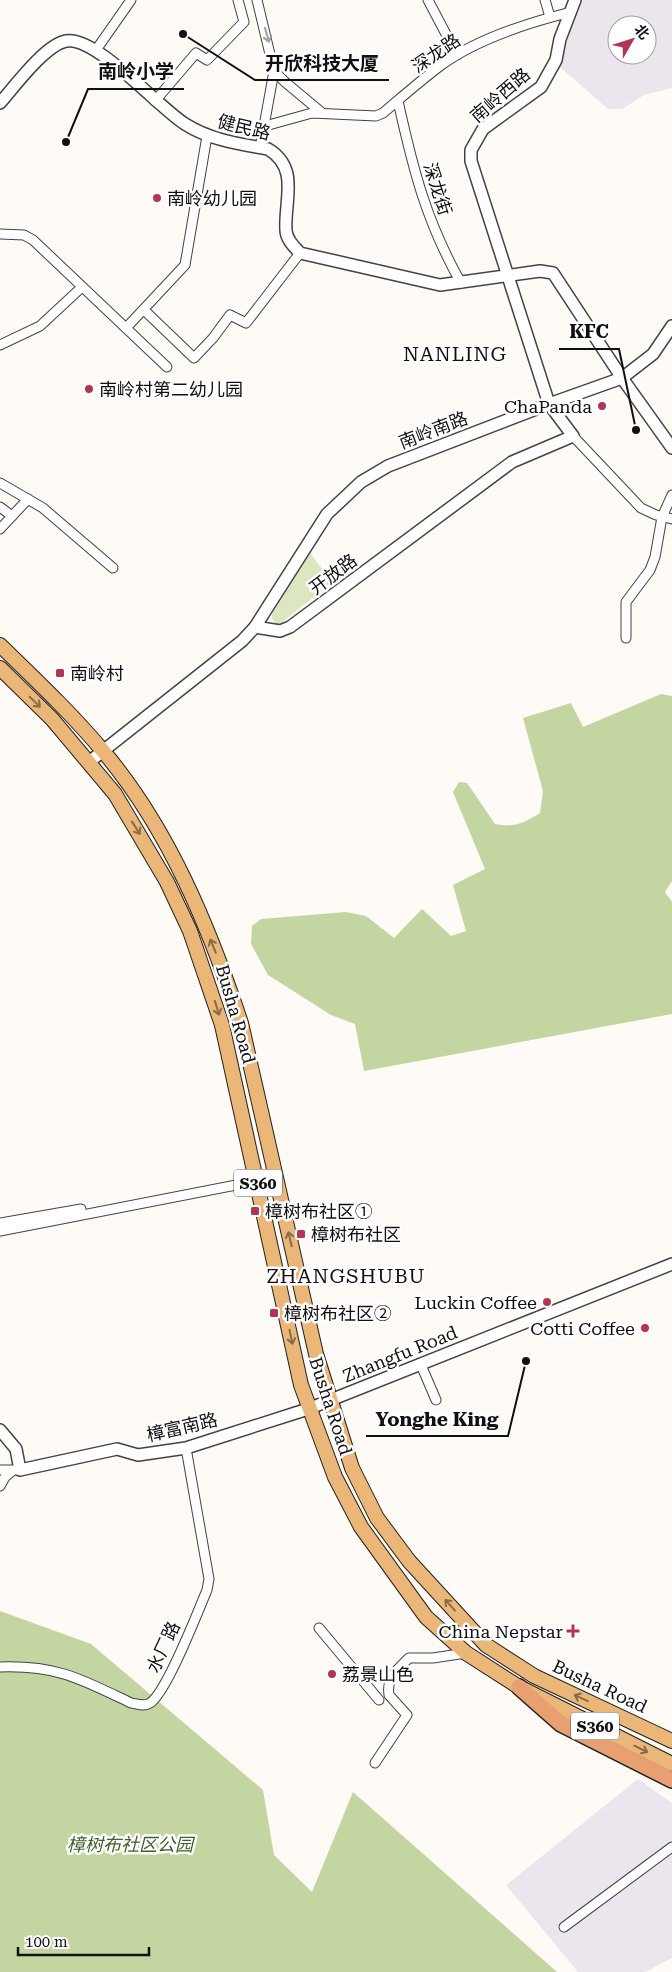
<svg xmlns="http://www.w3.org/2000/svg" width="672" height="1972" font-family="'Roboto Serif','Noto Sans SC',serif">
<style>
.industrial{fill:#ebe6ed;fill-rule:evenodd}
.green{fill:#dce6c0}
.forest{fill:#c3d5a1}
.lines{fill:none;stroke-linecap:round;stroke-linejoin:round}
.minor-casing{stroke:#434343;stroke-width:11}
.tertiary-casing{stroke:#434343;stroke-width:14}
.primary-casing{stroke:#212121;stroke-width:16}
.trunk-casing{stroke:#212121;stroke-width:18}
.minor{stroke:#fff;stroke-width:9}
.tertiary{stroke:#fff;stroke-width:11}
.primary{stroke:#ebb778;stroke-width:14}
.trunk{stroke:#e8a072;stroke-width:15}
.oneway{stroke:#9f9f9f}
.oneway2{stroke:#886c49}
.poi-dot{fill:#b33555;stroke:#fff;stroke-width:2}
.labels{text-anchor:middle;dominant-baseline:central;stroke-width:5;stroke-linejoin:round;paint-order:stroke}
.shield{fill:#fff;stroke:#585858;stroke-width:1}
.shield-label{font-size:16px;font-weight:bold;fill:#101010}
.street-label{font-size:18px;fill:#101010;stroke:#fff}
.poi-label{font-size:18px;fill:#101010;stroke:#fff;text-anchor:start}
.park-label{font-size:18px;font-style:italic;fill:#3f6226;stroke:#fff}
.quarter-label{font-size:20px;letter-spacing:1px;fill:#101010;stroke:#fff}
.leader{fill:none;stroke:#101010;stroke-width:2}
.callout-dot{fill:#101010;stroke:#fff;stroke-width:2}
.callout-label{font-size:19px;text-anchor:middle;font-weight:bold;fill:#101010;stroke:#fff;stroke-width:5;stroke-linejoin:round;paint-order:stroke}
</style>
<rect width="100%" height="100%" fill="#fefaf5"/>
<!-- industrial -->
<g class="industrial">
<path d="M 583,0 L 672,0 L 672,88 L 644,95 L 622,109 L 608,109 L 560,67 L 568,36 ZM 617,25 L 647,25 L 647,55 L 617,55 Z"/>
<path d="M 638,1779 L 672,1803 L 672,1958 L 645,1972 L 578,1972 L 506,1885 Z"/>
</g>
<!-- green -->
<path class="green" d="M 310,553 L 332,582 L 280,624 L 276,624 L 272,618 L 272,614 Z"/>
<!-- forest -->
<g class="forest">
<path d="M 661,694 L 672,696 L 672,881 L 665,892 L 672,902 L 672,1014 L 364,1071 L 355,1024 L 331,1015 L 268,975 L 251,944 L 252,926 L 261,919 L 346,912 L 366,916 L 394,938 L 422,909 L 451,936 L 466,931 L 453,885 L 485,869 L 453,792 L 459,782 L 467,783 L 495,824 C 514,828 524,823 540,813 L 543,791 L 523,718 L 571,703 L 583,727 Z"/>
<path d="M 0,1611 L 91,1644 L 263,1790 L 274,1855 L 312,1892 L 353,1792 L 557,1972 L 0,1972 Z"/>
</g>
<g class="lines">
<!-- minor casing -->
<g class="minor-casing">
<g id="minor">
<path d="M 257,0 L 274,71 L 260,148"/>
<path d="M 428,0 L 457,55"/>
<path d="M 545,0 L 550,17"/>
<path d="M 96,50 L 131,0"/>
<path d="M 274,71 L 285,82 L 321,112"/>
<path d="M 155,101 L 196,53 L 207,60 L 244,22 L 238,0"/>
<path d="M 398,101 C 413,169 426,221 461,283"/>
<path d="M 265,126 L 312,113 L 376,116 L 383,113 C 402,97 420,81 440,66 C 476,39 527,23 571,12"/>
<path d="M 0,234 L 24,235 L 33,240 L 167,367"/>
<path d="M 144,310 L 194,358 L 213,338 L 230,315 L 246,323 L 300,253"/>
<path d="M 126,328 L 185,265 L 207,136"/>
<path d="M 0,345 L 40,326 L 82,287"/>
<path d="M 573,436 L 641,508 L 656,515 L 672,519"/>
<path d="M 0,483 L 43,508 L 113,568"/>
<path d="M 0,507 L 12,516"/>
<path d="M 0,529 L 28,499"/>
<path d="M 626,638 L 626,602 L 650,570 L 655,557 L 662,517 L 672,495"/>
<path d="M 0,1223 L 81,1209"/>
<path d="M 0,1231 L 257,1181"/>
<path d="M 421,1365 L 436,1400"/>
<path d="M 0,1470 L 20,1470"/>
<path d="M 0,1486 L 5,1477 L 12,1471"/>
<path d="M 319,1628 L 379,1700"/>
<path d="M 0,1667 C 57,1665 81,1679 131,1703 C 138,1704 144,1707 150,1703 C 167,1692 198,1611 207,1590 L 209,1579 L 186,1448"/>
<path d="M 375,1763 L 407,1715 L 389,1695 C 386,1678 398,1669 409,1658 L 433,1658 L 466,1653"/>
<path d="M 564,1927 L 672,1847"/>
</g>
</g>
<!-- tertiary casing -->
<g class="tertiary-casing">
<g id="tertiary">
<path d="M 0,103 C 14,87 45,45 66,41 C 95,35 158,107 185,124 C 210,140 239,144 268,149 C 300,168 284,201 286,230 C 286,239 294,247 300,253 L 440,285 L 540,271 L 553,273 L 622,378 L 672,448"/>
<path d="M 255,627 L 327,514 L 361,482 L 388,466 L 549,404 L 622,378 L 653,354 L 672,326"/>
<path d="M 89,762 L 242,641 L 255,627 L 280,631 L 290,627 L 512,462 L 573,436 L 549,404 L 471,161 L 471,150 L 483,129 L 541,87 L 556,60 L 560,39 L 575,0"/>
<path d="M 0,1430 L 16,1449 L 20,1470 L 117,1449 L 138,1455 L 186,1448 L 308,1409 L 672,1264"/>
</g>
</g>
<!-- primary casing -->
<g class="primary-casing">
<g id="primary">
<path d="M 0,645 C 35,679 71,713 103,751 C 169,829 209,927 241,1023 L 316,1354 L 352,1468 L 377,1518 L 409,1561 L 486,1645 L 534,1676 L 672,1741"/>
<path d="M 0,668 L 52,719 L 115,794 L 167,882 L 190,931 L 222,1025 L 301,1385 L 335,1477 L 361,1527 L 426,1617 L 466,1653 L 519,1687 L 672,1764"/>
</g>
</g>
<!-- trunk casing -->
<g class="trunk-casing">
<path id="trunk" d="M 519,1687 L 561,1724 L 672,1780"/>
</g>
<!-- minor -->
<use href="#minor" class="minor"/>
<!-- tertiary -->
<use href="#tertiary" class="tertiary"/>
<!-- primary -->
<use href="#primary" class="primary"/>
<!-- trunk -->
<use href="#trunk" class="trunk"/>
</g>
<!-- one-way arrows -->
<defs><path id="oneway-shaft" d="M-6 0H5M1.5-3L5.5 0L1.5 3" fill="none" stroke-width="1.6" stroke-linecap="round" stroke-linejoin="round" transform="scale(1.25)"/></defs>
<use class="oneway" href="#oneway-shaft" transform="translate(267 35) rotate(74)"/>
<g class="oneway2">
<use href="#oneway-shaft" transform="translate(35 702) rotate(44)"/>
<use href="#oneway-shaft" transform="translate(136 828) rotate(58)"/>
<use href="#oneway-shaft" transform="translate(213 946) rotate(-112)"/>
<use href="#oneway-shaft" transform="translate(217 1008) rotate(73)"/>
<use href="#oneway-shaft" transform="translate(290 1239) rotate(-103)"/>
<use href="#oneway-shaft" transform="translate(291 1337) rotate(78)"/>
<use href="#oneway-shaft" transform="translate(450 1605) rotate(-132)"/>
<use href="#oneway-shaft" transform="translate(581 1698) rotate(-155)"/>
<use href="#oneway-shaft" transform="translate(641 1749) rotate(26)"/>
</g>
<!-- markers -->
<g class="poi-dot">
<circle cx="157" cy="198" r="5"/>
<circle cx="89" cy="389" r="5"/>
<circle cx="602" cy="406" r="5"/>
<rect x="55" y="668" width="10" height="10" rx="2.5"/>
<rect x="250" y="1206" width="10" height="10" rx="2.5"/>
<rect x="296" y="1229" width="10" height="10" rx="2.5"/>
<circle cx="547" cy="1302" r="5"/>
<rect x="269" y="1308" width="10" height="10" rx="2.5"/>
<circle cx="645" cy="1328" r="5"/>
<path d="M570.5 1623.5h5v5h5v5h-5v5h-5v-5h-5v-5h5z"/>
<circle cx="332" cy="1674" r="5"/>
</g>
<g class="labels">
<!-- shield labels -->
<g class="shield">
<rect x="234" y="1169.5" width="48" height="27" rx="4"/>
<rect x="571" y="1712.5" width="48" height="27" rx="4"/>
</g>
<g class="shield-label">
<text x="258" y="1183">S360</text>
<text x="595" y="1726">S360</text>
</g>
<!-- street labels -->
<g class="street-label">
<text transform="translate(436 53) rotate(-34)">深龙路</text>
<text transform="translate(500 95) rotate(-41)">南岭西路</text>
<text transform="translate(244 127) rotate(14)">健民路</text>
<text transform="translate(438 189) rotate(72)">深龙街</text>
<text transform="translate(433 430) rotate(-21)">南岭南路</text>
<text transform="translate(333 574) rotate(-37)">开放路</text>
<text transform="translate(236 1014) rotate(74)">Busha Road</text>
<text transform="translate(400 1354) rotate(-22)">Zhangfu Road</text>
<text transform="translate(331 1406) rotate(72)">Busha Road</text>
<text transform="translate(182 1427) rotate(-13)">樟富南路</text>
<text transform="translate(163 1647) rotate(-65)">水厂路</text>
<text transform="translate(600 1686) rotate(25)">Busha Road</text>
</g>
<!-- poi labels -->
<g class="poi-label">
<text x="167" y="198">南岭幼儿园</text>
<text x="99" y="389">南岭村第二幼儿园</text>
<text x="592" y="406" text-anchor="end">ChaPanda</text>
<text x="70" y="673">南岭村</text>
<text x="265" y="1211">樟树布社区①</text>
<text x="311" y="1234">樟树布社区</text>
<text x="537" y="1302" text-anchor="end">Luckin Coffee</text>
<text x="284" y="1313">樟树布社区②</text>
<text x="635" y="1328" text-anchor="end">Cotti Coffee</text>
<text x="563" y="1631" text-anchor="end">China Nepstar</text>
<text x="342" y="1674">荔景山色</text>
</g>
<!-- park labels -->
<g class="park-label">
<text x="130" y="1844">樟树布社区公园</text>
</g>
<!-- quarter labels -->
<g class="quarter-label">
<text x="455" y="354">NANLING</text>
<text x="346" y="1276">ZHANGSHUBU</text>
</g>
</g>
<!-- callouts -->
<path class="leader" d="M183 34L255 80H389M66 142L88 89H184M636 430L619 349H559M526 1361L508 1436H366"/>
<g class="callout-dot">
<circle cx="183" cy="34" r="5"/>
<circle cx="66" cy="142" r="5"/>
<circle cx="636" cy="430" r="5"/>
<circle cx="526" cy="1361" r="5"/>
</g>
<g class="callout-label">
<text x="322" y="70">开欣科技大厦</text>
<text x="136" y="78">南岭小学</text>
<text x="589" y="338">KFC</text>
<text x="437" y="1426">Yonghe King</text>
</g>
<!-- north arrow -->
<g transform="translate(632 40) rotate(51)"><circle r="24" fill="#ffffff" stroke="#9f9f9f"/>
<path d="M0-4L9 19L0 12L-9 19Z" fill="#b33555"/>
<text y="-8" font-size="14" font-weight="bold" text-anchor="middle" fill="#101010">北</text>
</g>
<!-- scale -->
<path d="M18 1947v8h131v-8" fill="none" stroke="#101010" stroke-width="2.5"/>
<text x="25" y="1947" font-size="15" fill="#101010" stroke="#ffffff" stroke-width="4" paint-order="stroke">100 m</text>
</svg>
